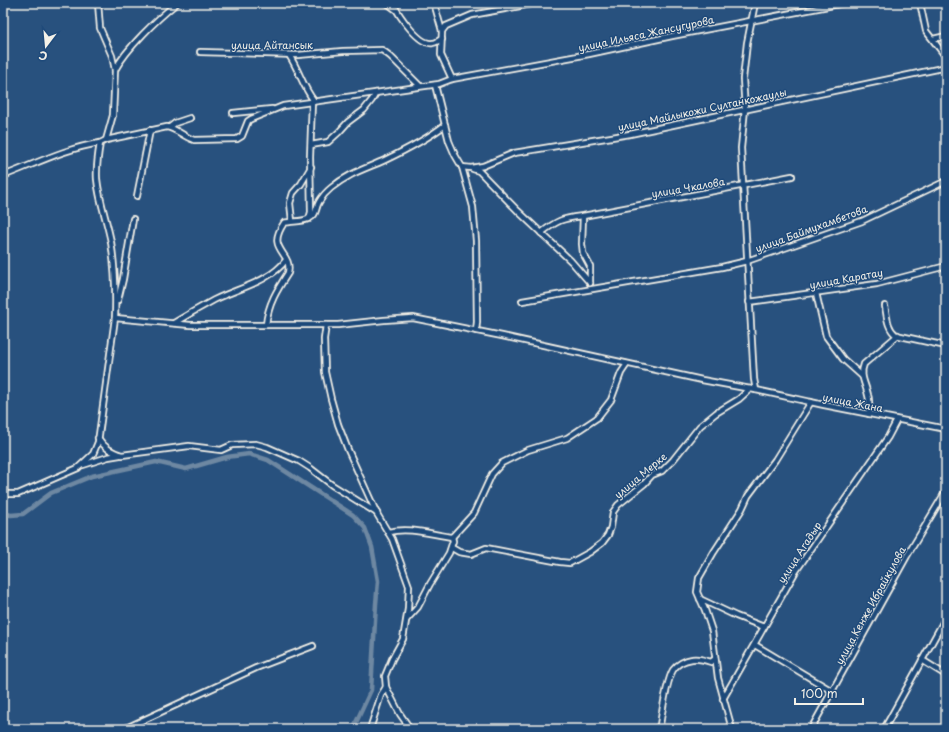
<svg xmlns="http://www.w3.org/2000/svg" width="949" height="732" font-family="'Playpen Sans',sans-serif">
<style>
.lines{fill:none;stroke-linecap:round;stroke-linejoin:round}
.canal{stroke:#6e88a2;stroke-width:4.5}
.minor-casing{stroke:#f4f1e8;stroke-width:8}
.minor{stroke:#1f4a7a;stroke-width:4.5}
.labels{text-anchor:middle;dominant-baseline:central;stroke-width:3;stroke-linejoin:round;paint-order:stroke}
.street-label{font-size:10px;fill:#f4f1e8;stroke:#1f4a7a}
</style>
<rect width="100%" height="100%" fill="#28517e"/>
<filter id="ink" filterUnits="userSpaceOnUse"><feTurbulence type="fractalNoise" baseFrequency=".025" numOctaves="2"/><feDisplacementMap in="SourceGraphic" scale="8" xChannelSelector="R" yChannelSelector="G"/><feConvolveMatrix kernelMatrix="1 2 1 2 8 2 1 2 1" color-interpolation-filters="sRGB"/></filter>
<g filter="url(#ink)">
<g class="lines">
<!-- canal -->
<path class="canal" d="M 3,513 L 11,515 L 23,514 L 51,493 L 92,476 L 156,462 L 186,469 L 227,457 L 249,454 L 268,460 L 353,515 L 365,528 L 372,547 L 378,581 L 376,604 L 371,690 L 353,729"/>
<!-- minor casing -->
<g class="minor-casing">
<g id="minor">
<path d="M 98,3 L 100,28 L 112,56 L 115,70 L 113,115 L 106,140"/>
<path d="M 387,3 L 395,9"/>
<path d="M 393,3 C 398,14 419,46 433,43 C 436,43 439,40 442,39"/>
<path d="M 434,3 L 442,31 L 441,55 L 452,79"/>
<path d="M 755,3 L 747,43 L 743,79 L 745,109 L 741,148 L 754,379 L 756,390"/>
<path d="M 920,3 L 926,31 L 946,57"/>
<path d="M 442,31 L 446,26 L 472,15 L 537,3"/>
<path d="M 933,39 L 946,36"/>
<path d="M 200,52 L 298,55 L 343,51 L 382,50 L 390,56 L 420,86"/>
<path d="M 289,55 C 299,70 303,87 314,101"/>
<path d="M 115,70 C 126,49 157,19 177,3"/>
<path d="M 435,85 L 449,141 L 455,155 L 462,167 L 473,207 L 476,241 L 477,322 L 476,331"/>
<path d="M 233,113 L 272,109"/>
<path d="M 170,127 L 175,123 L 190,118"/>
<path d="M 311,145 L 328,142 L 339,132 L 348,122 L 364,110 L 372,100 L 376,93"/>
<path d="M 462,167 L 471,168 L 483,166 L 514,153 L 630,134 L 942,68 L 946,65"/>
<path d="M 473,169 L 479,171 L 518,211 L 571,261 L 590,283"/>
<path d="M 3,176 C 35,164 66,148 100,143"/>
<path d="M 137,196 L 150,130"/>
<path d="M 309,219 L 311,212 L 310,157 L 312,101"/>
<path d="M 292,221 L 290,203 L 293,193 L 301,184 L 311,167"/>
<path d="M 541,233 C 559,219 562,219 583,216"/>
<path d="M 590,283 L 590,266 L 583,253 L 582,244 L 583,216 L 792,176"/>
<path d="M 816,293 L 826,336 L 843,359 L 862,376"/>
<path d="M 118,300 L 123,279 L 133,219"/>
<path d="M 522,301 L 722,267 L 747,261 L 862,221 L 946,181"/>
<path d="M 749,302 L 877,284 L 946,266"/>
<path d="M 885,306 C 887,316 887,328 896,335 L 946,346"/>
<path d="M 115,318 L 190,325 L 338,325 L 384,320 L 413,318 L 502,336 L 702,380 L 756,390 L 824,405 L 946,429"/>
<path d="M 174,323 C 187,315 201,307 214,300 C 238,288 270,282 286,260"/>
<path d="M 266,325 C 268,304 277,290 288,273 C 293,251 265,251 284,223 C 292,221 301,222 308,219 C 317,216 315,209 319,202 C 322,197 326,192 331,188 C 349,173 365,169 385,160 C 406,150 427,139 445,125"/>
<path d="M 326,325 L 324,339 L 325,372 L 331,399 L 338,424 L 348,450 L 377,514 L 392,539 L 409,586 L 408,609 L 403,639 L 392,659 L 385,676 L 386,687 L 381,695 L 370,729"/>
<path d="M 869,414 C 869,408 870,401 868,395 C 866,384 859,376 864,364 L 898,335"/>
<path d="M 98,438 C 105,448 111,452 122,455 L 189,446 L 221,450 L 232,445 L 256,444 L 267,447 L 299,461 L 310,468 L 332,485 L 377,513"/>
<path d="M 83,465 L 108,457 L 120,455"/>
<path d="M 3,494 L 18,494 L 78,468 L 93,454 L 98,442 L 115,318 C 116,292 115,267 111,242 C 107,221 99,200 97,179 C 96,167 98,155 100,143 L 106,140 L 167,127 C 177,129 184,137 194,140 L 237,139 L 242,136 L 248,121 L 251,119 L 283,106 L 439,84 L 452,79 L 589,54 L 672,36 L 844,3"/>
<path d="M 388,532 C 410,527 430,534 452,537"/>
<path d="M 452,537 L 474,513 L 492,474 L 502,463 L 528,450 L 567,438 L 597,418 L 611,400 L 621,373 L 627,364"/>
<path d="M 452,548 L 459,552 L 471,554 L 486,548 L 560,562 L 570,563 L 590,552 L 602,543 L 608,535 L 611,527 L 613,512 L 618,505 L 644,484 L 652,475 L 662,471 L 673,460 L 700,426 L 716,413 L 739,399 L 750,389"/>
<path d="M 700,599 L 736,616 L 764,627"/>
<path d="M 407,619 L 418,607 L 430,584 L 449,553 L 453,541 L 452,537"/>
<path d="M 755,645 L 832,691"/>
<path d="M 922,660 L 946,675"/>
<path d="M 386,687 L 400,714 L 407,724 L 408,729"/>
<path d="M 723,699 L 796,571 L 888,437 L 897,420"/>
<path d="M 124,729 L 256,668 L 313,646"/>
<path d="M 657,729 L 660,725 C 662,712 667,680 673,670 C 677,664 685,660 692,659 C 698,658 705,660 711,662 L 715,659"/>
<path d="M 732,729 L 718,678 L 712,631 L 705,610 L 697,592 L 699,578 L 714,552 L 742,509 L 748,496 L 775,460 L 811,402"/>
<path d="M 811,729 L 907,556 L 946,491"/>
<path d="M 884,729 L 946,617"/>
</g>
</g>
<!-- minor -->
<use href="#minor" class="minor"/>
</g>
</g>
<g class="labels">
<!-- street labels -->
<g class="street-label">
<text transform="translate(646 33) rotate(-12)">улица Ильяса Жансугурова</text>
<text x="272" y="44">улица Айтансык</text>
<text transform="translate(702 109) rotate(-12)">улица Майлыкожи Султанкожаулы</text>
<text transform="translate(688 187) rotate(-10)">улица Чкалова</text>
<text transform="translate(811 228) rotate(-20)">улица Баймухамбетова</text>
<text transform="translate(846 278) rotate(-10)">улица Каратау</text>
<text transform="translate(853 402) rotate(11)">улица Жана</text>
<text transform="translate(640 475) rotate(-40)">улица Мерке</text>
<text transform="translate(799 552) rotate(-57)">улица Агадыр</text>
<text transform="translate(870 605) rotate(-61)">улица Кенже Ибрайкулова</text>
</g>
</g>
<!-- margin -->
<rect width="949" height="732" fill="none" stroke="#1f4a7a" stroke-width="16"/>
<rect x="8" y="8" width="933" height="716" fill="none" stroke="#f4f1e8" stroke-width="1.5" filter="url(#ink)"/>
<!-- north arrow -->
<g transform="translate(46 46) rotate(196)" stroke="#1f4a7a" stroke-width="3" paint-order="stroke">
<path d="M0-3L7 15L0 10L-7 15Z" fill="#f4f1e8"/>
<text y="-6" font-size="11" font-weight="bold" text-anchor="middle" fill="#f4f1e8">С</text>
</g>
<!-- scale -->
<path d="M795 698v6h68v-6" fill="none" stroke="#f4f1e8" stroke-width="2"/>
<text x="801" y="698" font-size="12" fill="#f4f1e8" stroke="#1f4a7a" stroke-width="3" paint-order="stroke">100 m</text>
</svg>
